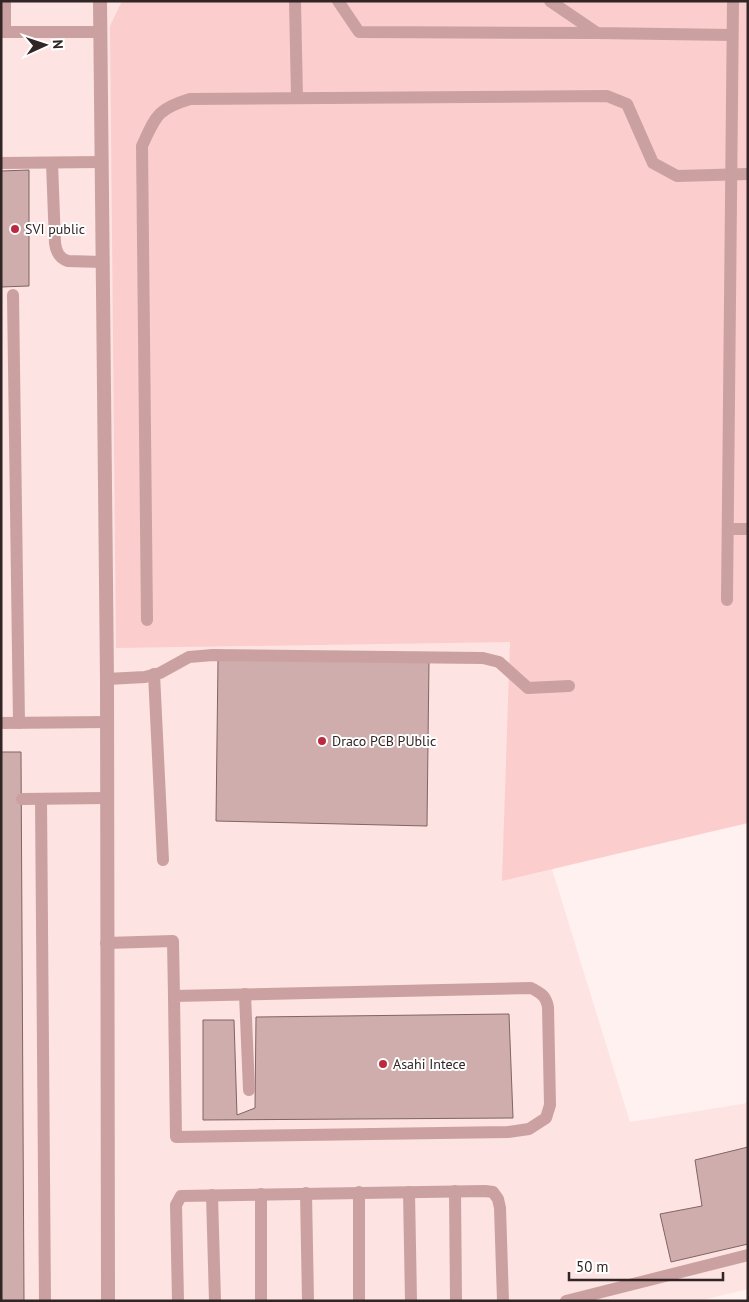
<svg xmlns="http://www.w3.org/2000/svg" width="749" height="1302" font-family="'PT Sans',sans-serif">
<style>
.built{fill:#fde3e2}
.green{fill:#fccdcd}
.building{fill:#ceadac;stroke:#826464}
.lines{fill:none;stroke-linecap:round;stroke-linejoin:round}
.service{stroke:#caa1a0;stroke-width:12}
.minor{stroke:#caa1a0;stroke-width:14}
.poi-dot{fill:#bb2a3f;stroke:#fff;stroke-width:2}
.labels{text-anchor:middle;dominant-baseline:central;stroke-width:4;stroke-linejoin:round;paint-order:stroke}
.poi-label{font-size:14px;fill:#312525;stroke:#fff;text-anchor:start}
</style>
<rect width="100%" height="100%" fill="#fff1f0"/>
<!-- built -->
<path class="built" d="M 1,1 L 748,1 L 552,869 L 630,1122 L 748,1103 L 748,1289 L 698,1301 L 1,1301 Z"/>
<!-- green -->
<path class="green" d="M 122,1 L 748,1 L 748,823 L 502,881 L 510,642 L 116,648 L 110,26 Z"/>
<!-- building -->
<g class="building">
<path d="M 29,170 L 29,286 L 1,287 L 1,171 Z"/>
<path d="M 218,660 L 429,660 L 427,826 L 216,821 Z"/>
<path d="M 1,752 L 21,752 L 24,1301 L 1,1301 Z"/>
<path d="M 509,1014 L 513,1118 L 203,1120 L 203,1020 L 234,1020 L 237,1115 L 255,1108 L 256,1017 Z"/>
<path d="M 748,1147 L 748,1244 L 671,1262 L 660,1214 L 702,1206 L 695,1160 Z"/>
</g>
<g class="lines">
<!-- service -->
<g class="service">
<path d="M 5,1 L 5,32"/>
<path d="M 295,1 L 297,98"/>
<path d="M 338,1 L 359,32 L 597,33"/>
<path d="M 550,1 L 597,33 L 732,35"/>
<path d="M 1,32 L 100,32"/>
<path d="M 1,163 L 101,162"/>
<path d="M 52,163 L 55,243 C 56,252 59,258 68,261 L 102,262"/>
<path d="M 13,295 L 19,723"/>
<path d="M 728,529 L 748,529"/>
<path d="M 727,600 L 733,1"/>
<path d="M 147,620 L 142,146 C 156,116 157,109 190,99 L 607,96 L 627,104 L 653,163 L 677,176 L 748,174"/>
<path d="M 154,674 L 163,860"/>
<path d="M 107,679 L 145,677 L 160,673 L 189,657 L 213,655 L 483,658 L 499,662 L 528,688 L 569,686"/>
<path d="M 1,723 L 107,722"/>
<path d="M 22,799 L 106,798"/>
<path d="M 41,799 L 45,1301"/>
<path d="M 106,943 L 173,941 L 174,996"/>
<path d="M 531,988 C 541,993 546,996 548,1007 L 550,1105 L 546,1118 L 529,1129 L 508,1132 L 176,1137 L 174,996 Z"/>
<path d="M 245,994 L 249,1090"/>
<path d="M 455,1191 L 456,1301"/>
<path d="M 359,1192 L 359,1301"/>
<path d="M 409,1192 L 411,1301"/>
<path d="M 306,1193 L 308,1301"/>
<path d="M 212,1195 L 215,1301"/>
<path d="M 178,1301 L 176,1205 L 181,1196 L 485,1191 L 493,1192 L 498,1199 L 500,1208 L 503,1301"/>
<path d="M 261,1301 L 261,1194"/>
<path d="M 566,1301 L 748,1255"/>
</g>
<!-- minor -->
<path class="minor" d="M 100,1 L 107,679 L 108,1301"/>
</g>
<!-- markers -->
<g class="poi-dot">
<circle cx="15" cy="229" r="5"/>
<circle cx="322" cy="741" r="5"/>
<circle cx="383" cy="1064" r="5"/>
</g>
<g class="labels">
<!-- poi labels -->
<g class="poi-label">
<text x="25" y="229">SVI public</text>
<text x="332" y="741">Draco PCB PUblic</text>
<text x="393" y="1064">Asahi Intece</text>
</g>
</g>
<!-- border -->
<rect width="749" height="1302" fill="none" stroke="#312525" stroke-width="5"/>
<!-- north arrow -->
<g transform="translate(45 45) rotate(87)" stroke="#ffffff" stroke-width="4" paint-order="stroke">
<path d="M0-4L9 19L0 12L-9 19Z" fill="#312525"/>
<text y="-8" font-size="14" font-weight="bold" text-anchor="middle" fill="#312525">N</text>
</g>
<!-- scale -->
<path d="M569 1272v8h154v-8" fill="none" stroke="#312525" stroke-width="2.5"/>
<text x="576" y="1272" font-size="15" fill="#312525" stroke="#ffffff" stroke-width="4" paint-order="stroke">50 m</text>
</svg>
